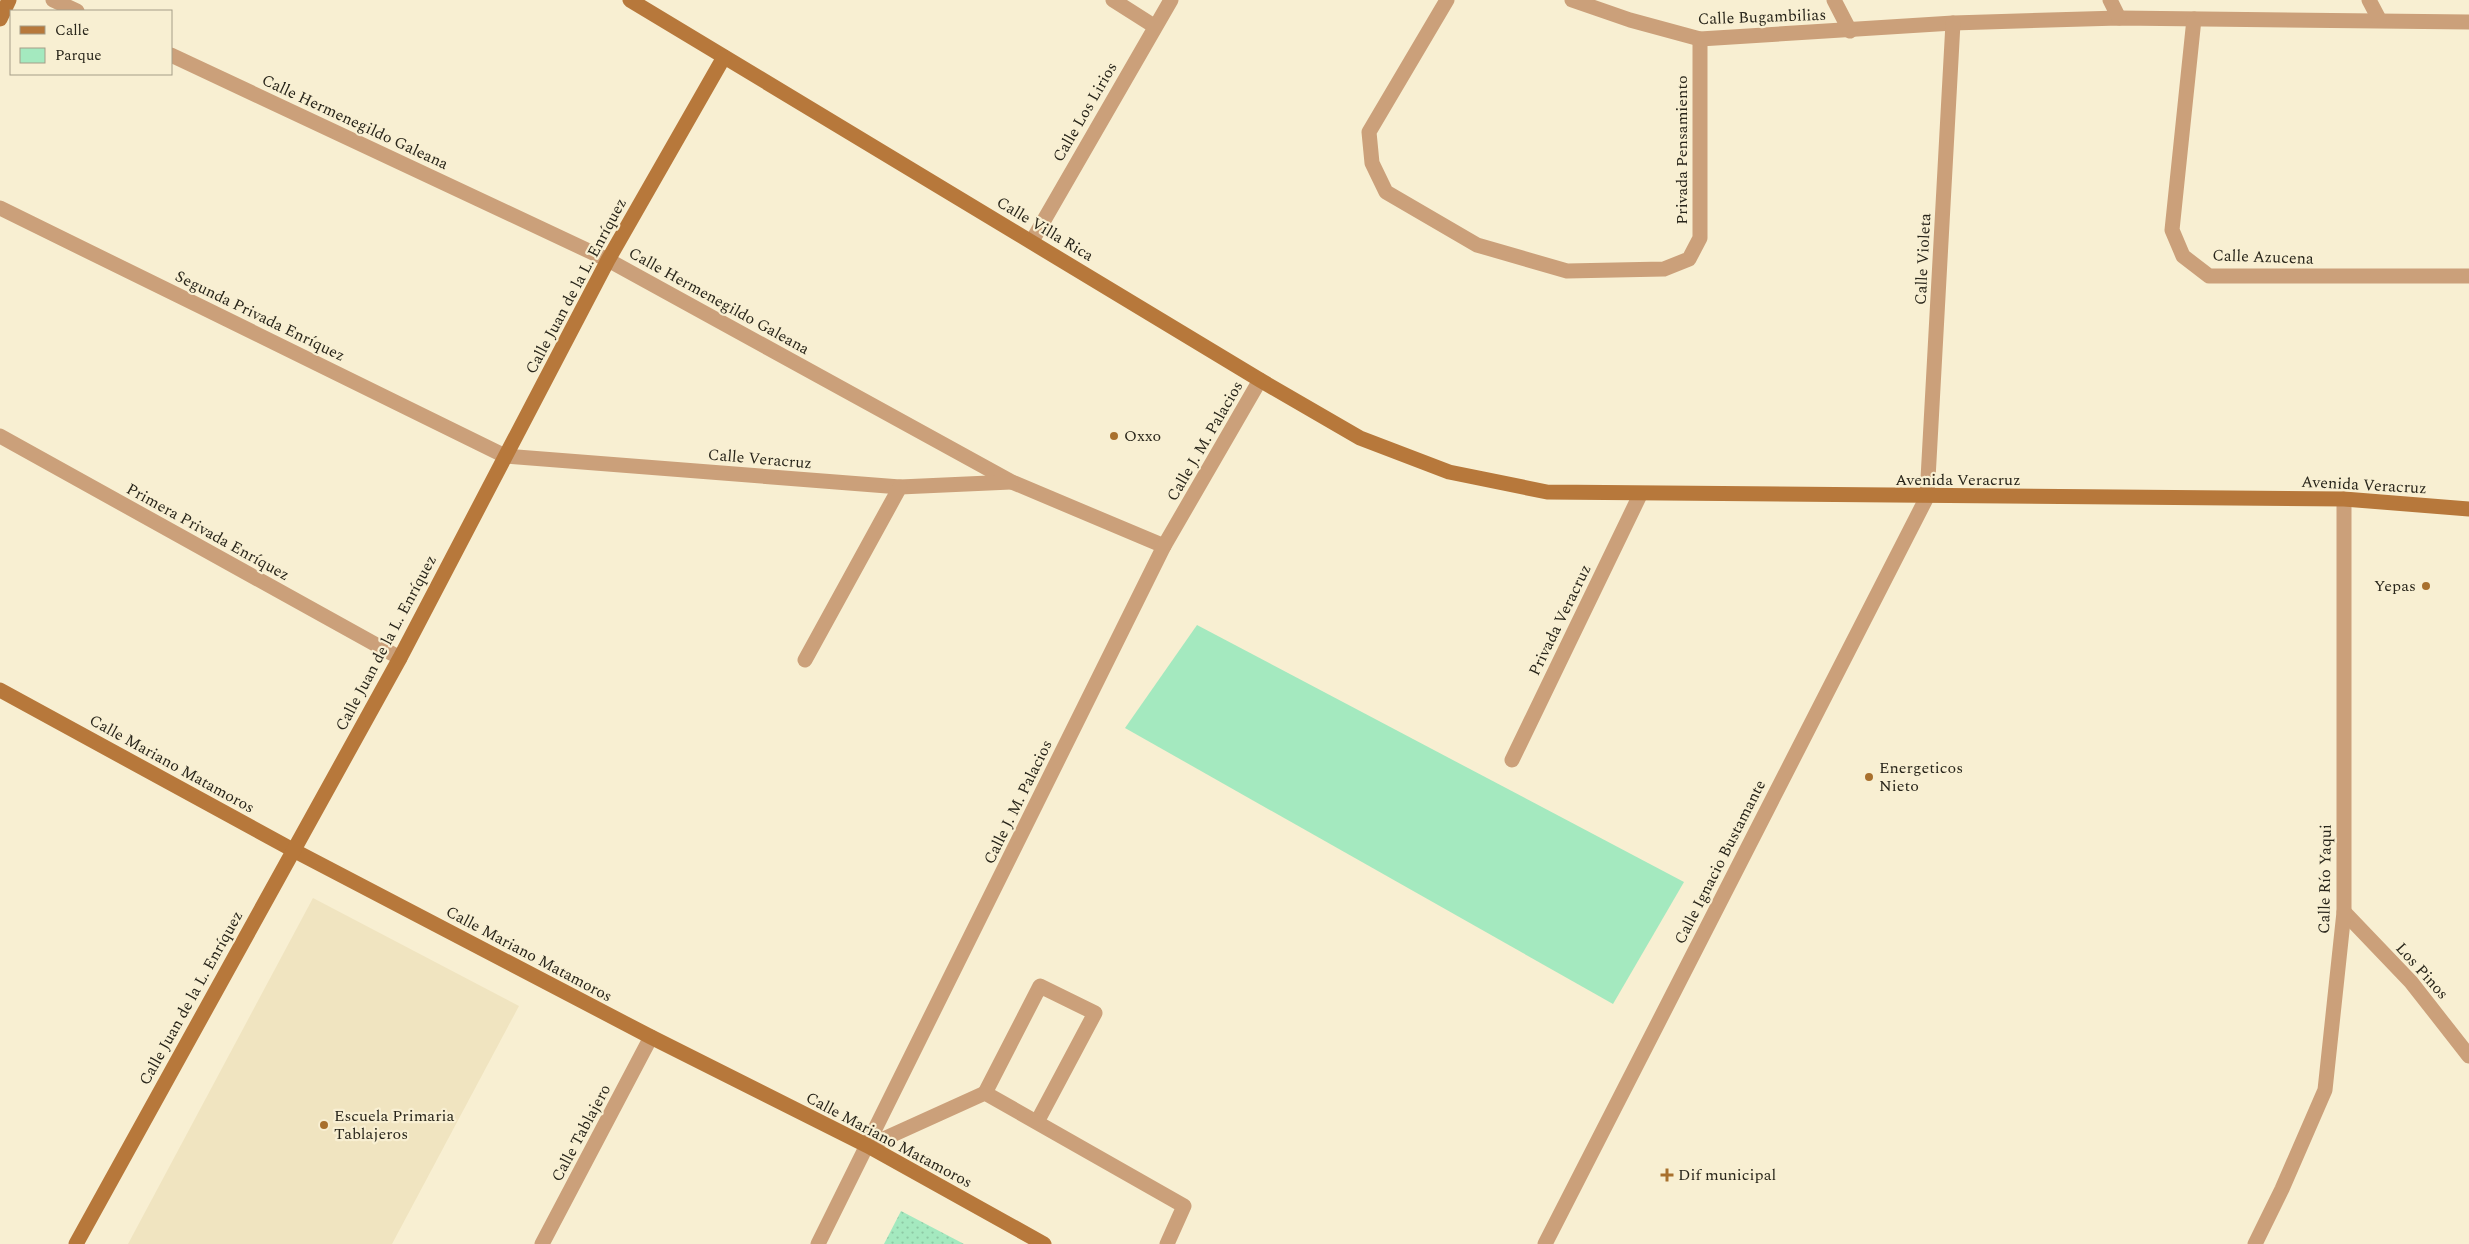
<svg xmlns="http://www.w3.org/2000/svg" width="2469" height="1244" font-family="Spectral,serif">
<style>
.built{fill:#f0e4c0}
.grass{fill:url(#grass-dots)}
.park{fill:#a4e9bf}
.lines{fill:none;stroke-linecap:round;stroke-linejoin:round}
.lane{stroke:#cba07a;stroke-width:15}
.street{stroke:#cba07a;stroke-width:15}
.secondary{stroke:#b7783b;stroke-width:15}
.poi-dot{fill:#a8702e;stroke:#f8efd2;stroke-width:2}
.labels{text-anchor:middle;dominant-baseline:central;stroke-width:4.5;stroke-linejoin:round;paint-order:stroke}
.street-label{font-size:16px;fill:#28251a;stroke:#f8efd2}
.poi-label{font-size:16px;fill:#28251a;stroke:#f8efd2;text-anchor:start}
</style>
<defs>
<pattern id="grass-dots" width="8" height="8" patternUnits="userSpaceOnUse" patternTransform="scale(1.25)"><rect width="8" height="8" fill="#a4e9bf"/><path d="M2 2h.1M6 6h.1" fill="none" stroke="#8dc8a4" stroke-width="1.8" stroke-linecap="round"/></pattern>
</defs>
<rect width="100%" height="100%" fill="#f8efd2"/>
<!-- built -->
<path class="built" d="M 313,898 L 519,1006 L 392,1244 L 128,1244 Z"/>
<!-- grass -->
<path class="grass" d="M 901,1211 L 964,1244 L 884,1244 Z"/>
<!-- park -->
<path class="park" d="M 1197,625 L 1684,882 L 1613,1004 L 1125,728 Z"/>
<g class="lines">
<!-- lane -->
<g class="lane">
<path d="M 985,1093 L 1040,986 L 1095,1013 L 1037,1122"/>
<path d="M 868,1146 L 985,1093 L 1184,1206 L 1167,1244"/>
</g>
<!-- street -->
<g class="street">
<path d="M 53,0 L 77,11"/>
<path d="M 1113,0 L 1154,26"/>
<path d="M 1447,0 L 1369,132 L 1372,163 L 1386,192 L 1477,245 L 1567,271 L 1664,269 L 1689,259 L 1700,238 L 1700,39"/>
<path d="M 1572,0 L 1630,20 L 1700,39 L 1953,23 L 2119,18 L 2469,22"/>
<path d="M 1834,0 L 1850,31"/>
<path d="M 2110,0 L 2119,18"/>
<path d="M 2369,0 L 2379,19"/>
<path d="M 2194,19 L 2172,230 L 2183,256 L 2209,276 L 2469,276"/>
<path d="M 171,55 L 608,260 L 1012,482 L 1164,546"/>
<path d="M 0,208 L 505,456 L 900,487 L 1011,482"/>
<path d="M 1032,241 L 1171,0"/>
<path d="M 0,436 L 400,658"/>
<path d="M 805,660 L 900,487"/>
<path d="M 1512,760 L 1640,495"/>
<path d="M 2344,912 L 2411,982 L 2469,1056"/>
<path d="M 542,1244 L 651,1037"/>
<path d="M 818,1244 L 1164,546 L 1260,380"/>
<path d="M 1545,1244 L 1927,497 L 1953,23"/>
<path d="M 2255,1244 L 2282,1189 L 2325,1090 L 2344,912 L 2344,499"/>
</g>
<!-- secondary -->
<g class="secondary">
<path d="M 630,0 L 1260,380 L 1360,438 L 1449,472 L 1547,492 L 2344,499 L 2469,509"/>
<path d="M 0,19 L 9,0"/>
<path d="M 0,690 L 293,850 L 651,1037 L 868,1146 L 1044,1244"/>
<path d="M 76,1244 L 400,658 L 608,260 L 724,57"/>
</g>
</g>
<!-- markers -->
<g class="poi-dot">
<circle cx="1114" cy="436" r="5"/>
<circle cx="2426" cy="586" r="5"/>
<circle cx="1869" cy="777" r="5"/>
<circle cx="324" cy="1125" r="5"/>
<path d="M1664.5 1167.5h5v5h5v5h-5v5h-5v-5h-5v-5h5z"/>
</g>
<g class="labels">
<!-- street labels -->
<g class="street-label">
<text transform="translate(1762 17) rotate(-2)">Calle Bugambilias</text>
<text transform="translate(1085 112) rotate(-60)">Calle Los Lirios</text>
<text transform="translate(355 122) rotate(25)">Calle Hermenegildo Galeana</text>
<text transform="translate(1682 150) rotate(-90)">Privada Pensamiento</text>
<text transform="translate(1045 229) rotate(31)">Calle Villa Rica</text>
<text transform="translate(2263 257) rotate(2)">Calle Azucena</text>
<text transform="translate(1923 259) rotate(-87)">Calle Violeta</text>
<text transform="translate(576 286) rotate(-62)">Calle Juan de la L. Enríquez</text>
<text transform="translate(719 301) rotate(29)">Calle Hermenegildo Galeana</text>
<text transform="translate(260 316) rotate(26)">Segunda Privada Enríquez</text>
<text transform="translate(1205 441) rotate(-60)">Calle J. M. Palacios</text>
<text transform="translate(760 459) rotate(5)">Calle Veracruz</text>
<text x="1958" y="480">Avenida Veracruz</text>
<text transform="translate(2364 485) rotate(3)">Avenida Veracruz</text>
<text transform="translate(208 532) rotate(29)">Primera Privada Enríquez</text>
<text transform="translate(1560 620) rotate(-64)">Privada Veracruz</text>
<text transform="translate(386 643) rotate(-62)">Calle Juan de la L. Enríquez</text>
<text transform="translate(172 764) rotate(29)">Calle Mariano Matamoros</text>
<text transform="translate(1018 802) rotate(-64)">Calle J. M. Palacios</text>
<text transform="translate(1720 862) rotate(-63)">Calle Ignacio Bustamante</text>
<text transform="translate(2325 879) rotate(-89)">Calle Río Yaqui</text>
<text transform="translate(529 954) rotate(28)">Calle Mariano Matamoros</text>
<text transform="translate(2422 971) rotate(48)">Los Pinos</text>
<text transform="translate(191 998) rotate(-61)">Calle Juan de la L. Enríquez</text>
<text transform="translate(581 1133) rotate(-62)">Calle Tablajero</text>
<text transform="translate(889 1140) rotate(28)">Calle Mariano Matamoros</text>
</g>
<!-- poi labels -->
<g class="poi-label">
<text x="1124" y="436">Oxxo</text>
<text x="2416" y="586" text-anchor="end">Yepas</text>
<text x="1879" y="768">Energeticos<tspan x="1879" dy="18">Nieto</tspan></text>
<text x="334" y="1116">Escuela Primaria<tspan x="334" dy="18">Tablajeros</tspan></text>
<text x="1678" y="1175">Dif municipal</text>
</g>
</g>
<!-- legend -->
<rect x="10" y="10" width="162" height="65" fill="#f8efd2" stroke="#a59e88"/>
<rect x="20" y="26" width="25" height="8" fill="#b7783b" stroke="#a59e88"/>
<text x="55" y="35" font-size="15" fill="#28251a">Calle</text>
<rect x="20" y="48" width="25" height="15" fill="#a4e9bf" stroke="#a59e88"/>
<text x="55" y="60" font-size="15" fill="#28251a">Parque</text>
</svg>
